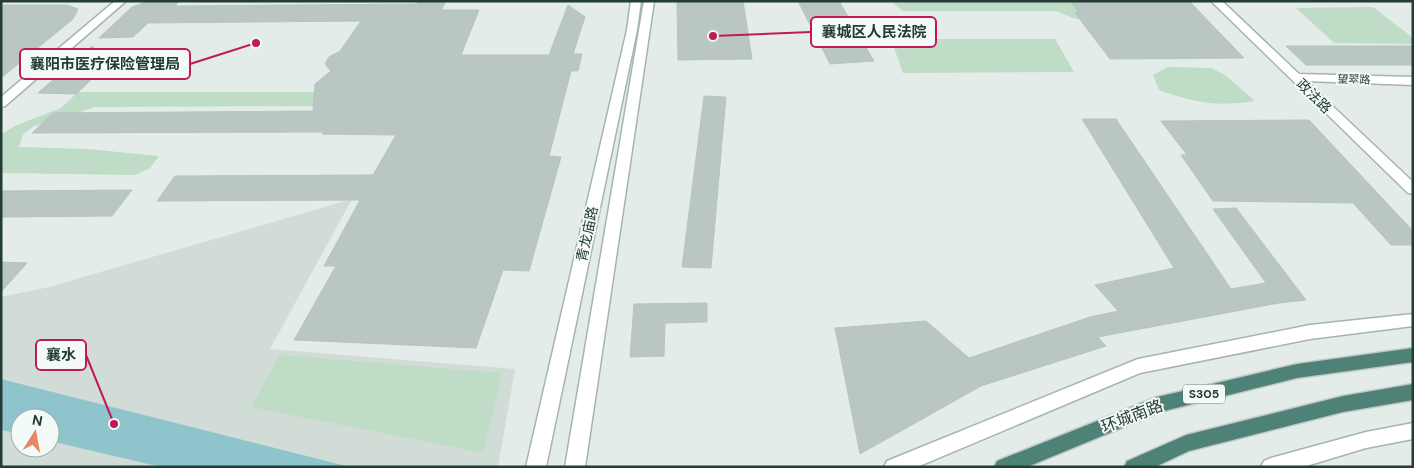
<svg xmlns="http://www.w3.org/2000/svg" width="1414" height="468" font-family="'DM Sans','Noto Sans SC',sans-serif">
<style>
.built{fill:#d1dcd7;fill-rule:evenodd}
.green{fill:#bedcc6}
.water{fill:#8fc4cd}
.building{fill:#b9c6c1;stroke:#b6c5bf}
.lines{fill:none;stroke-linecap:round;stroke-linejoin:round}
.minor-casing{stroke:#a6b4af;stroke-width:3}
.tertiary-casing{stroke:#a6b4af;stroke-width:3}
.trunk-casing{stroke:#c2c8c7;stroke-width:3}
.minor{fill:#fff;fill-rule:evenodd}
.tertiary{fill:#fff;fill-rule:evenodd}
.trunk{fill:#4e8276;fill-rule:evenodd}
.labels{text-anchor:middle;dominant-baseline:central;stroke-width:4;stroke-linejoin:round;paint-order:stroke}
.far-street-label{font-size:11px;fill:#243c36;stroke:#f3f9f6}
.shield{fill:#f3f9f6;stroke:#627570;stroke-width:1}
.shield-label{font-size:12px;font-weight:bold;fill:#243c36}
.street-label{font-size:14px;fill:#243c36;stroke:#f3f9f6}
.near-street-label{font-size:16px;fill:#243c36;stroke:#f3f9f6}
.leader{fill:none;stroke:#c2185b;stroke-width:2}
.callout-dot{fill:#c2185b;stroke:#f3f9f6;stroke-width:2}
.callout{fill:#f3f9f6;stroke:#c2185b;stroke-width:2}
.callout-label{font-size:15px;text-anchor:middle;font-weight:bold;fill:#243c36}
</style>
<rect width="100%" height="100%" fill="#e3ece8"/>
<!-- built -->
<path class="built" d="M 352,199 L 270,349 L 515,369 L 498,467 L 1,467 L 1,297 L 49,287 ZM 20,418 L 50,418 L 50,448 L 20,448 Z"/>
<!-- green -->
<g class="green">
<path d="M 894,1 L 1082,1 L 1121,27 L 1073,18 L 1056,11 L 903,11 L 893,3 Z"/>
<path d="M 1373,7 L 1413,38 L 1413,44 L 1334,43 L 1296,8 Z"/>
<path d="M 891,39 L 1055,39 L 1074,72 L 903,73 Z"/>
<path d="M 1168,67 L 1211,68 L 1225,75 L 1255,101 C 1214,107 1197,103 1159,90 L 1153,75 Z"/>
<path d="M 78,92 L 334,92 L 325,106 L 95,107 L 34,126 L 23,134 L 19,147 L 87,149 L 159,156 L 150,168 L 135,175 L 1,173 L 1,134 L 17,125 L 61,108 Z"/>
<path d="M 280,355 L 502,373 L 483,453 L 251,407 Z"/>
</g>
<!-- water -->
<path class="water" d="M 1,379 L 350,467 L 161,467 L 50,441 L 50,418 L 20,418 L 20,434 L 1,430 Z"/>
<!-- building -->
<g class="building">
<path d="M 149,1 L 179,1 L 175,6 L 417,4 L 419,1 L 446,1 L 441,10 L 479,10 L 461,55 L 549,55 L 568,5 L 585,17 L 573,54 L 582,54 L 578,71 L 571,71 L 549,156 L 561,157 L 529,271 L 503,270 L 476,348 L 294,340 L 336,266 L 324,266 L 360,200 L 157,201 L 175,176 L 373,175 L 396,135 L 322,134 L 324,132 L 32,133 L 53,113 L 313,111 L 315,84 L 331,71 L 325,64 L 329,57 L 340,51 L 361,21 L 148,23 L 133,37 L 99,38 L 132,7 Z"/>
<path d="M 677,1 L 743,1 L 752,59 L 678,60 Z"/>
<path d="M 798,1 L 839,1 L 874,61 L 830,64 Z"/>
<path d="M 1070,1 L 1189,1 L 1244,58 L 1110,59 L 1075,13 L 1079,13 Z"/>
<path d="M 1,5 L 67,5 L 78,9 L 73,19 L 1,78 Z"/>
<path d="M 92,46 L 102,57 L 80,77 L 94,77 L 76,94 L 38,93 Z"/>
<path d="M 1286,46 L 1413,46 L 1413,65 L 1306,65 Z"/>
<path d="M 704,96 L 726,97 L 711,268 L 682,267 Z"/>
<path d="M 1082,119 L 1116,119 L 1231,289 L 1266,283 L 1213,209 L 1236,208 L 1306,300 L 1279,303 L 1098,337 L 1106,346 L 981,386 L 860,454 L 835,328 L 926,321 L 969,358 L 1090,317 L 1118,311 L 1095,285 L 1174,268 Z"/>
<path d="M 1309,120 L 1413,231 L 1413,245 L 1391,245 L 1353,203 L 1213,201 L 1181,155 L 1187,155 L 1161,121 Z"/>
<path d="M 132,190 L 112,216 L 1,217 L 1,191 Z"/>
<path d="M 1,262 L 27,263 L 1,292 Z"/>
<path d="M 707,303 L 707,322 L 665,323 L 664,356 L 630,357 L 634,304 Z"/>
</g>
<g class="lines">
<!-- minor casing -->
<g class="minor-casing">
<g id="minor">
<path d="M 115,1 L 126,1 L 5,106 L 1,107 L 1,97 Z"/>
<path d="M 1211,1 L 1222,1 L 1299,74 L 1413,77 L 1413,85 L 1306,81 L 1413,182 L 1413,194 L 1408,193 Z"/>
</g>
</g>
<!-- tertiary casing -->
<g class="tertiary-casing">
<g id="tertiary">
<path d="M 631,1 L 641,1 L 637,30 L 546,467 L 526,467 L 627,30 Z"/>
<path d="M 644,1 L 654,1 L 585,467 L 565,467 Z"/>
<path d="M 1413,314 L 1413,326 L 1310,339 L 1140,373 L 917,467 L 884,467 L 887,461 L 1138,359 L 1310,325 Z"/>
<path d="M 1413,423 L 1413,439 L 1366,448 L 1303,467 L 1261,467 L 1264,461 L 1271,458 L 1366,432 Z"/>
</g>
</g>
<!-- trunk casing -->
<g class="trunk-casing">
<g id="trunk">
<path d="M 1413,348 L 1413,362 L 1297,378 L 1160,412 L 1027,467 L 994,467 L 997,461 L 1157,397 L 1297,364 Z"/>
<path d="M 1413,384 L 1413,400 L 1343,412 L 1189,451 L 1155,467 L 1124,467 L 1127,461 L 1186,435 L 1343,396 Z"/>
</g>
</g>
<!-- minor -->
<use href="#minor" class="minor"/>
<!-- tertiary -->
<use href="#tertiary" class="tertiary"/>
<!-- trunk -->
<use href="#trunk" class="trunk"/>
</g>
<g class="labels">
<!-- far-street labels -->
<g class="far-street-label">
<text transform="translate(1354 79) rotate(2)">望翠路</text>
</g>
<!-- shield labels -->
<rect class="shield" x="1183" y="384.5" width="42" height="19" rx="4"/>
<g class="shield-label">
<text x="1204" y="394">S305</text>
</g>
<!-- street labels -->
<g class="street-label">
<text transform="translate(1314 96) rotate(44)">政法路</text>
<text transform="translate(587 234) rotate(-78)">青龙庙路</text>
</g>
<!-- near-street labels -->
<g class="near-street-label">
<text transform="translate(1132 416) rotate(-21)">环城南路</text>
</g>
</g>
<!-- callouts -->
<path class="leader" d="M713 36L811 32M256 43L190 64M114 424L86 355"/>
<g class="callout-dot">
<circle cx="713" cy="36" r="5"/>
<circle cx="256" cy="43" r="5"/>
<circle cx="114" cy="424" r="5"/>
</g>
<g class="callout">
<rect x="811" y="17" width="125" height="30" rx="5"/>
<rect x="20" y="49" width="170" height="30" rx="5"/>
<rect x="36" y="340" width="50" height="30" rx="5"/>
</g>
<g class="callout-label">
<text x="874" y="37">襄城区人民法院</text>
<text x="105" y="69">襄阳市医疗保险管理局</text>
<text x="61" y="360">襄水</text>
</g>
<!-- border -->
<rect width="1414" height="468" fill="none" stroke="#243c36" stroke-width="5"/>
<!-- north arrow -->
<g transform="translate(35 433) rotate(11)"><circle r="24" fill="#f3f9f6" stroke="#a0ada9"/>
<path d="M0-4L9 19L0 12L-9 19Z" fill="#e88565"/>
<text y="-8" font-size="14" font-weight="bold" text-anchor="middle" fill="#243c36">N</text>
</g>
</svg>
